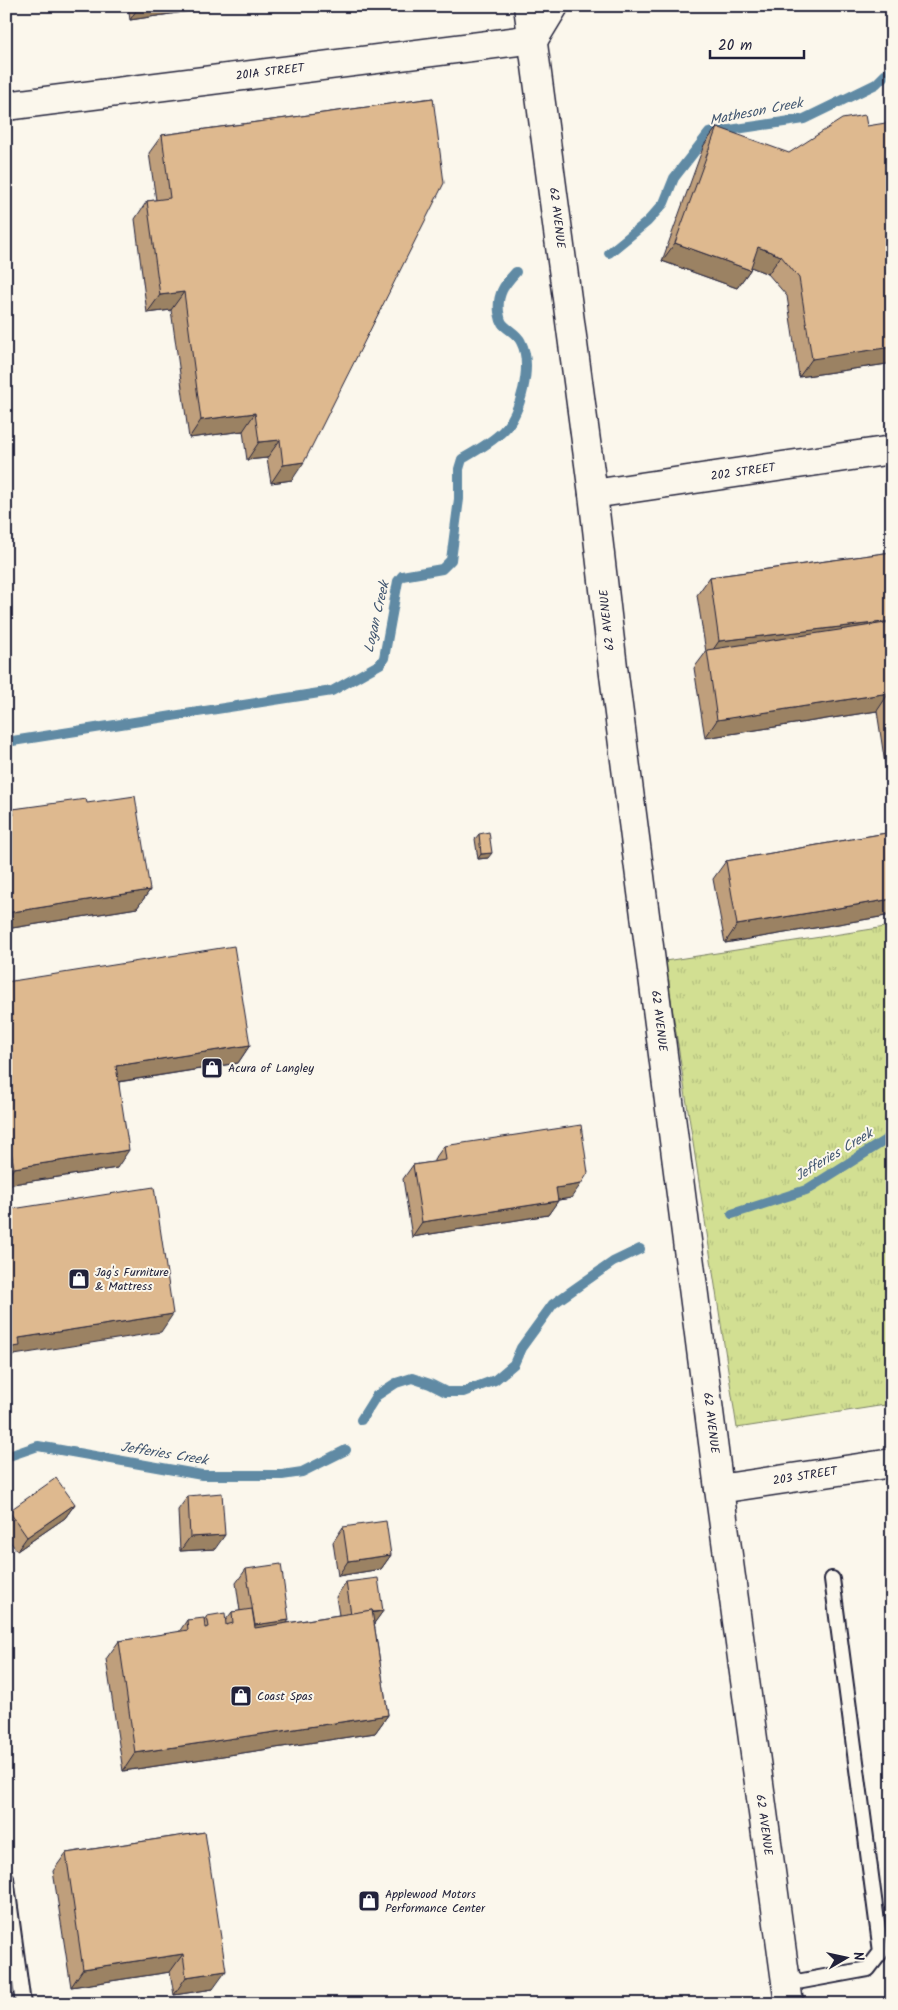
<svg xmlns="http://www.w3.org/2000/svg" width="898" height="2010" font-family="Kalam,sans-serif">
<style>
.park{fill:url(#park-tufts);stroke:#7a8066}
.lines{fill:none;stroke-linecap:round;stroke-linejoin:round}
.stream{stroke:#608aa4;stroke-width:10}
.service-casing{stroke:#22223b;stroke-width:18}
.minor-casing{stroke:#22223b;stroke-width:31}
.tertiary-casing{stroke:#22223b;stroke-width:31}
.service{stroke:#fbf7ec;stroke-width:14}
.minor{stroke:#fbf7ec;stroke-width:28}
.tertiary{stroke:#fbf7ec;stroke-width:28}
.wall{fill:#bf9f7b;stroke:#22223b}
.shaded-wall{fill:#9b8264;stroke:#22223b}
.building{fill:#deb98f;stroke:#22223b}
.labels{text-anchor:middle;dominant-baseline:central;stroke-width:4;stroke-linejoin:round;paint-order:stroke}
.street-label{font-size:12px;fill:#22223b;stroke:#fbf7ec}
.poi-label{font-size:12px;fill:#22223b;stroke:#fbf7ec;text-anchor:start}
.water-label{font-size:14px;font-style:italic;fill:#415670;stroke:#fbf7ec}
</style>
<defs>
<pattern id="park-tufts" width="24" height="20" patternUnits="userSpaceOnUse" patternTransform="scale(1.25)"><rect width="24" height="20" fill="#d2df92"/><path d="M3 7l-1-3M5 7V3M7 7l1-3M15 17l-1-3M17 17v-4M19 17l1-3" fill="none" stroke="#b4bf7f"/></pattern>
</defs>
<rect width="100%" height="100%" fill="#fbf7ec"/>
<filter id="ink" filterUnits="userSpaceOnUse"><feTurbulence type="fractalNoise" baseFrequency=".02" numOctaves="2"/><feDisplacementMap in="SourceGraphic" scale="10" xChannelSelector="R" yChannelSelector="G"/><feConvolveMatrix kernelMatrix="1 2 1 2 8 2 1 2 1" color-interpolation-filters="sRGB"/></filter>
<g filter="url(#ink)">
<!-- park -->
<path class="park" d="M 892,926 L 892,1404 L 737,1428 L 665,961 Z"/>
<g class="lines">
<!-- stream -->
<g class="stream">
<path d="M 609,253 L 647,222 L 664,203 L 674,178 L 709,133 L 804,119 L 876,84 L 892,68"/>
<path d="M 6,742 L 332,691 L 380,664 L 384,658 L 398,581 L 402,576 L 442,569 L 451,560 L 459,499 L 459,469 L 462,459 C 476,451 491,443 503,431 C 521,414 533,365 521,342 C 517,333 507,330 502,323 C 500,320 500,316 499,312 C 497,294 504,285 516,272"/>
<path d="M 732,1214 L 806,1190 L 892,1136"/>
<path d="M 361,1420 L 376,1396 L 396,1383 L 412,1378 L 430,1384 L 446,1392 L 463,1392 L 495,1380 L 514,1364 L 521,1348 L 553,1304 L 613,1262 L 640,1249"/>
<path d="M 6,1457 L 38,1446 L 202,1475 L 282,1475 L 302,1472 L 346,1450"/>
</g>
<!-- service casing -->
<g class="service-casing">
<g id="service">
<path d="M 6,1878 L 23,2004"/>
<path d="M 786,1984 L 868,1969 L 881,1952 L 832,1579"/>
</g>
</g>
<!-- minor casing -->
<g class="minor-casing">
<path id="minor" d="M 6,106 L 534,39"/>
</g>
<!-- tertiary casing -->
<g class="tertiary-casing">
<g id="tertiary">
<path d="M 528,6 L 593,494 L 613,667 L 719,1489 L 789,2004"/>
<path d="M 534,39 L 554,6"/>
<path d="M 593,494 L 892,450"/>
<path d="M 719,1489 L 892,1463"/>
</g>
</g>
<!-- service -->
<use href="#service" class="service"/>
<!-- minor -->
<use href="#minor" class="minor"/>
<!-- tertiary -->
<use href="#tertiary" class="tertiary"/>
</g>
<!-- wall -->
<g class="wall">
<path d="M 128,6 L 224,6 L 130,20 Z"/>
<path d="M 433,98 L 292,480 L 271,483 L 267,458 L 247,460 L 243,431 L 189,438 L 171,310 L 147,313 L 135,219 L 147,201 L 156,200 L 149,153 L 162,135 Z"/>
<path d="M 717,127 L 887,364 L 799,377 L 787,296 L 768,274 L 751,267 L 750,270 L 737,288 L 662,261 L 704,145 Z"/>
<path d="M 892,552 L 892,776 L 887,777 L 877,711 L 705,738 L 694,668 L 706,652 L 697,595 L 710,577 Z"/>
<path d="M 892,798 L 892,814 L 890,801 Z"/>
<path d="M 87,803 L 150,890 L 137,908 L 6,929 L 6,816 L 9,815 L 13,809 Z"/>
<path d="M 892,832 L 892,915 L 725,943 L 713,879 L 726,861 Z"/>
<path d="M 479,834 L 488,858 L 478,859 L 475,839 Z"/>
<path d="M 6,982 L 250,1045 L 238,1063 L 119,1082 L 117,1168 L 6,1185 Z"/>
<path d="M 444,1146 L 571,1198 L 558,1200 L 548,1215 L 412,1237 L 403,1179 L 413,1165 L 434,1162 L 434,1160 Z"/>
<path d="M 188,1496 L 215,1549 L 180,1551 L 178,1510 Z"/>
<path d="M 75,1504 L 65,1518 L 17,1551 L 6,1536 L 6,1514 L 9,1511 Z"/>
<path d="M 343,1527 L 391,1555 L 381,1569 L 338,1576 L 333,1542 Z"/>
<path d="M 246,1569 L 287,1623 L 339,1615 L 336,1597 L 346,1582 L 383,1611 L 374,1623 L 388,1715 L 375,1733 L 123,1771 L 106,1659 L 119,1641 L 179,1632 L 187,1620 L 204,1620 L 207,1616 L 225,1621 L 232,1612 L 240,1611 L 236,1583 Z"/>
<path d="M 205,1832 L 213,1989 L 174,1995 L 170,1972 L 71,1987 L 53,1871 L 66,1853 Z"/>
</g>
<!-- shaded-wall -->
<g class="shaded-wall">
<path d="M 139,6 L 224,6 L 130,20 Z"/>
<path d="M 675,243 L 750,270 L 737,288 L 662,261 Z"/>
<path d="M 758,247 L 781,256 L 768,274 L 746,265 Z"/>
<path d="M 184,292 L 171,310 L 147,313 L 160,295 Z"/>
<path d="M 892,339 L 892,357 L 887,364 L 799,377 L 812,359 Z"/>
<path d="M 255,413 L 243,431 L 189,438 L 201,420 Z"/>
<path d="M 280,440 L 267,458 L 247,460 L 259,442 Z"/>
<path d="M 304,462 L 292,480 L 271,483 L 283,465 Z"/>
<path d="M 892,621 L 892,637 L 708,657 L 719,641 Z"/>
<path d="M 889,693 L 877,711 L 705,738 L 717,720 Z"/>
<path d="M 892,770 L 892,776 L 887,777 Z"/>
<path d="M 492,853 L 488,858 L 478,859 L 481,854 Z"/>
<path d="M 150,890 L 137,908 L 6,929 L 6,913 Z"/>
<path d="M 892,899 L 892,915 L 725,943 L 737,925 Z"/>
<path d="M 250,1045 L 238,1063 L 104,1084 L 116,1066 Z"/>
<path d="M 129,1150 L 117,1168 L 6,1185 L 6,1179 L 14,1168 Z"/>
<path d="M 581,1184 L 571,1198 L 546,1202 L 556,1188 Z"/>
<path d="M 558,1201 L 548,1215 L 412,1237 L 422,1222 Z"/>
<path d="M 173,1314 L 161,1332 L 14,1355 L 7,1363 L 6,1364 L 6,1348 L 19,1338 Z"/>
<path d="M 75,1504 L 65,1518 L 17,1551 L 27,1537 Z"/>
<path d="M 225,1535 L 215,1549 L 180,1551 L 190,1537 Z"/>
<path d="M 391,1555 L 381,1569 L 338,1576 L 348,1561 Z"/>
<path d="M 383,1611 L 373,1625 L 351,1616 Z"/>
<path d="M 289,1620 L 279,1634 L 244,1639 L 254,1625 Z"/>
<path d="M 388,1715 L 375,1733 L 123,1771 L 135,1753 Z"/>
<path d="M 183,1954 L 170,1972 L 71,1987 L 83,1969 Z"/>
<path d="M 226,1971 L 213,1989 L 174,1995 L 186,1977 Z"/>
</g>
<!-- building -->
<g class="building">
<path d="M 433,98 L 444,183 L 304,462 L 283,465 L 280,440 L 259,442 L 255,413 L 201,420 L 184,292 L 160,295 L 147,201 L 170,198 L 162,135 Z"/>
<path d="M 865,115 L 867,126 L 892,122 L 892,347 L 812,359 L 799,278 L 781,256 L 758,247 L 750,270 L 675,243 L 717,127 L 789,153 L 842,119 Z"/>
<path d="M 892,552 L 892,621 L 719,641 L 710,577 Z"/>
<path d="M 892,622 L 892,708 L 889,693 L 717,720 L 707,650 Z"/>
<path d="M 135,796 L 150,890 L 6,913 L 6,816 L 14,815 L 13,809 L 86,799 L 87,803 Z"/>
<path d="M 489,832 L 492,853 L 481,854 L 479,834 Z"/>
<path d="M 892,832 L 892,899 L 737,925 L 726,861 Z"/>
<path d="M 234,946 L 250,1045 L 116,1066 L 129,1150 L 14,1168 L 6,1122 L 6,982 Z"/>
<path d="M 581,1125 L 588,1173 L 581,1184 L 556,1188 L 558,1201 L 422,1222 L 413,1165 L 446,1160 L 444,1146 Z"/>
<path d="M 154,1187 L 173,1314 L 19,1338 L 20,1346 L 6,1348 L 6,1210 Z"/>
<path d="M 56,1478 L 75,1504 L 27,1537 L 9,1511 Z"/>
<path d="M 222,1493 L 225,1535 L 190,1537 L 188,1496 Z"/>
<path d="M 386,1521 L 391,1555 L 348,1561 L 343,1527 Z"/>
<path d="M 281,1564 L 289,1620 L 255,1625 L 246,1569 Z"/>
<path d="M 378,1578 L 383,1611 L 373,1612 L 372,1610 L 351,1614 L 346,1582 Z"/>
<path d="M 252,1609 L 255,1628 L 372,1610 L 388,1715 L 135,1753 L 119,1641 L 188,1630 L 187,1620 L 204,1618 L 205,1628 L 209,1627 L 207,1616 L 225,1613 L 226,1625 L 233,1623 L 232,1612 Z"/>
<path d="M 205,1832 L 226,1971 L 186,1977 L 183,1954 L 83,1969 L 66,1853 Z"/>
</g>
</g>
<!-- icons -->
<defs>
<g id="shop-square" transform="scale(1.125)"><rect x="-9" y="-9" width="18" height="18" rx="4" fill="#22223b" stroke="#fbf7ec"/><path d="M-5-2.5h2.3a2.7 3.5 0 0 1 5.4 0H5L5.5 6h-11ZM-1.5-2.5h3a1.5 2.3 0 0 0-3 0Z" fill="#fff"/></g>
</defs>
<g fill-rule="evenodd">
<use href="#shop-square" x="212" y="1068"/>
<use href="#shop-square" x="79" y="1279"/>
<use href="#shop-square" x="241" y="1696"/>
<use href="#shop-square" x="369" y="1901"/>
</g>
<g class="labels">
<!-- street labels -->
<g class="street-label">
<text transform="translate(270 72) rotate(-7)">201A STREET</text>
<text transform="translate(557 218) rotate(83)">62 AVENUE</text>
<text transform="translate(743 472) rotate(-8)">202 STREET</text>
<text transform="translate(607 620) rotate(-96)">62 AVENUE</text>
<text transform="translate(659 1021) rotate(83)">62 AVENUE</text>
<text transform="translate(711 1423) rotate(83)">62 AVENUE</text>
<text transform="translate(805 1476) rotate(-9)">203 STREET</text>
<text transform="translate(764 1825) rotate(82)">62 AVENUE</text>
</g>
<!-- poi labels -->
<g class="poi-label">
<text x="228" y="1068">Acura of Langley</text>
<text x="95" y="1272">Jag's Furniture<tspan x="95" dy="14">&amp; Mattress</tspan></text>
<text x="257" y="1696">Coast Spas</text>
<text x="385" y="1894">Applewood Motors<tspan x="385" dy="14">Performance Center</tspan></text>
</g>
<!-- water labels -->
<g class="water-label">
<text transform="translate(756 112) rotate(-11)">Matheson Creek</text>
<text transform="translate(377 617) rotate(-77)">Logan Creek</text>
<text transform="translate(834 1155) rotate(-31)">Jefferies Creek</text>
<text transform="translate(164 1454) rotate(9)">Jefferies Creek</text>
</g>
</g>
<!-- margin -->
<rect width="898" height="2010" fill="none" stroke="#fbf7ec" stroke-width="25"/>
<rect x="12" y="12" width="873" height="1985" fill="none" stroke="#22223b" stroke-width="2" filter="url(#ink)"/>
<!-- north arrow -->
<g transform="translate(846 1958) rotate(81)" stroke="#fbf7ec" stroke-width="4" paint-order="stroke">
<path d="M0-4L9 19L0 12L-9 19Z" fill="#22223b"/>
<text y="-8" font-size="14" font-weight="bold" text-anchor="middle" fill="#22223b">N</text>
</g>
<!-- scale -->
<path d="M710 50v8h94v-8" fill="none" stroke="#22223b" stroke-width="2.5"/>
<text x="718" y="50" font-size="15" fill="#22223b" stroke="#fbf7ec" stroke-width="4" paint-order="stroke">20 m</text>
</svg>
